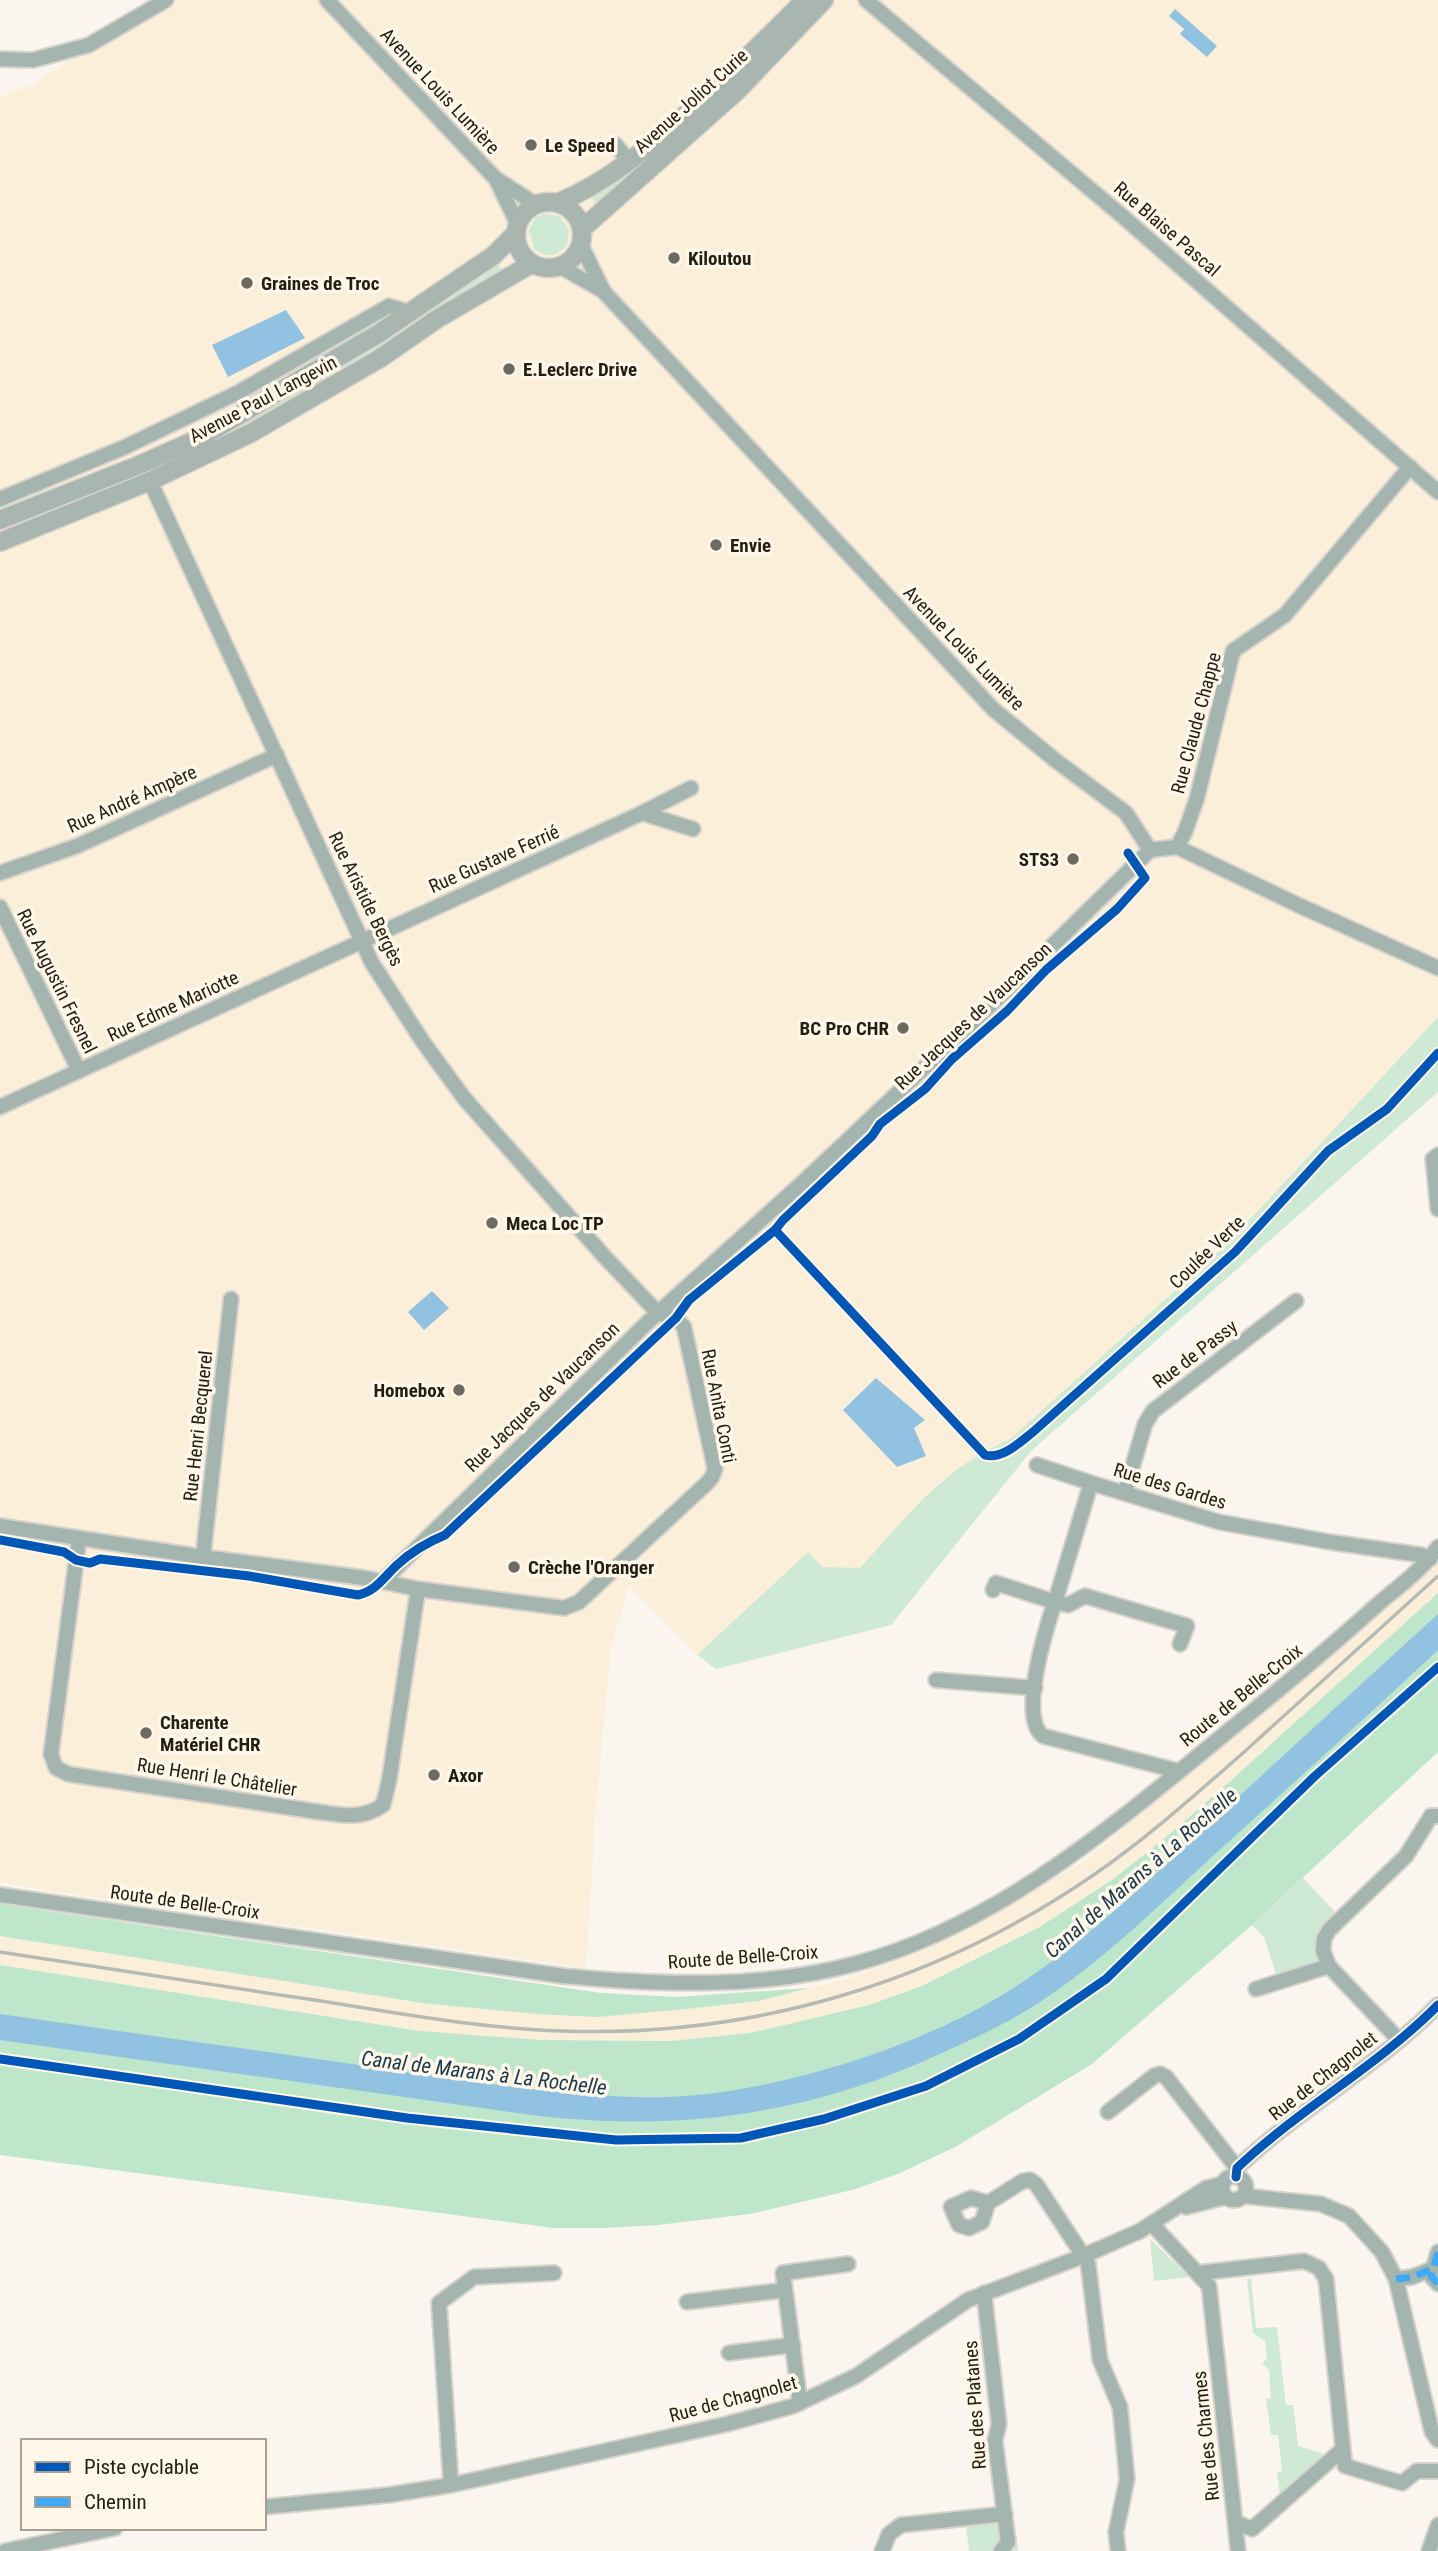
<svg xmlns="http://www.w3.org/2000/svg" width="1438" height="2551" font-family="'Roboto Condensed',sans-serif">
<style>
.built{fill:#fbefda}
.green{fill:#cee9d4}
.forest{fill:#bde6ca}
.water{fill:#91c2e2}
.lines{fill:none;stroke-linecap:round;stroke-linejoin:round}
.minor-casing{stroke:#d7d3cc;stroke-width:18}
.major-casing{stroke:#d7d3cc;stroke-width:21}
.minor{stroke:#a4b5af;stroke-width:14}
.major{stroke:#a9b6b0;stroke-width:18}
.rail{stroke:#b5bab4;stroke-width:3.5}
.quiet{stroke:#3fa9f5;stroke-width:7;stroke-dasharray:14 7;stroke-linecap:butt}
.cycleway-casing{stroke:#fff7ea;stroke-width:13}
.cycleway{stroke:#0057b8;stroke-width:9}
.poi-dot{fill:#6f6a5f;stroke:#fff7ea;stroke-width:2.5}
.labels{text-anchor:middle;dominant-baseline:central;stroke-width:7;stroke-linejoin:round;paint-order:stroke}
.street-label{font-size:19px;fill:#241e11;stroke:#fff7ea}
.poi-label{font-size:19px;font-weight:bold;fill:#241e11;stroke:#fff7ea;text-anchor:start}
.water-label{font-size:21px;font-style:italic;fill:#19394e;stroke:#fff7ea}
</style>
<rect width="100%" height="100%" fill="#faf6ef"/>
<!-- built -->
<g class="built">
<path d="M 158,0 L 1438,0 L 1438,1017 L 1228,1243 L 1009,1440 L 987,1449 L 938,1483 L 860,1569 L 822,1567 L 808,1552 L 697,1655 L 629,1586 L 611,1648 L 596,1806 L 586,1968 L 50,1891 L 0,1882 L 0,97 L 32,85 Z"/>
<path d="M 1438,1560 L 1438,1593 L 1227,1784 L 1165,1838 L 1112,1880 L 1038,1928 L 922,1986 L 869,2005 L 750,2033 L 671,2041 L 541,2040 L 420,2031 L 0,1965 L 0,1936 L 422,2003 L 536,2014 L 597,2017 L 759,2001 L 850,1978 L 923,1951 L 1002,1910 L 1087,1859 L 1283,1695 Z"/>
</g>
<!-- green -->
<g class="green">
<path d="M 760,60 L 594,208 L 592,206 L 596,203 L 592,198 L 642,161 Z"/>
<path d="M 543,214 L 559,216 L 569,229 L 567,245 C 558,256 546,259 534,249 L 531,235 L 528,232 L 535,218 Z"/>
<path d="M 497,264 L 502,269 L 505,267 L 507,270 L 304,399 L 163,468 L 161,463 L 292,397 L 323,374 Z"/>
<path d="M 1438,1017 L 1438,1092 L 1031,1451 L 891,1625 L 716,1669 L 697,1655 L 808,1552 L 822,1567 L 860,1568 C 905,1519 944,1466 1009,1440 L 1228,1243 Z"/>
<path d="M 1303,1878 L 1335,1912 C 1318,1928 1314,1940 1321,1962 L 1277,1977 L 1264,1937 L 1252,1925 Z"/>
<path d="M 1150,2239 L 1189,2277 L 1154,2281 Z"/>
<path d="M 1251,2278 L 1256,2328 L 1277,2327 L 1286,2405 L 1293,2405 L 1298,2446 L 1324,2454 L 1280,2495 L 1277,2472 L 1282,2471 L 1278,2435 L 1271,2435 L 1266,2399 L 1271,2398 L 1269,2370 L 1262,2363 L 1267,2358 L 1265,2341 L 1253,2333 L 1247,2279 Z"/>
<path d="M 1013,2512 L 1018,2551 L 969,2551 L 965,2518 Z"/>
</g>
<!-- forest -->
<g class="forest">
<path d="M 1438,1593 L 1438,1752 L 1252,1925 L 1092,2064 L 957,2146 L 898,2174 L 852,2190 L 750,2214 L 658,2225 L 604,2228 L 553,2228 L 0,2155 L 0,1965 L 420,2031 L 541,2040 L 671,2041 L 750,2033 L 869,2005 L 922,1986 L 1038,1928 L 1112,1880 L 1165,1838 L 1227,1784 Z"/>
<path d="M 0,1904 L 601,1993 L 676,1997 L 809,1988 L 759,2001 L 676,2010 L 597,2017 L 536,2014 L 422,2003 L 0,1936 Z"/>
</g>
<!-- water -->
<g class="water">
<path d="M 1175,9 L 1217,46 L 1207,57 L 1180,34 L 1184,29 L 1169,16 Z"/>
<path d="M 286,310 L 305,338 L 228,377 L 212,345 Z"/>
<path d="M 432,1291 L 449,1308 L 424,1330 L 408,1312 Z"/>
<path d="M 876,1378 L 925,1420 L 914,1428 L 926,1456 L 897,1467 L 843,1410 Z"/>
<path d="M 1438,1614 L 1438,1650 C 1364,1719 1289,1787 1214,1855 C 1158,1906 1104,1960 1040,2002 C 1010,2022 977,2037 944,2052 C 806,2117 668,2134 517,2113 L 0,2040 L 0,2014 C 117,2031 234,2047 352,2064 C 444,2077 538,2094 632,2097 C 745,2102 897,2056 994,2000 C 1078,1950 1148,1881 1218,1816 C 1291,1748 1365,1681 1438,1614 Z"/>
</g>
<g class="lines">
<!-- minor casing -->
<g class="minor-casing">
<g id="minor">
<path d="M 327,0 L 495,178 L 535,204"/>
<path d="M 866,0 L 1121,215 L 1438,492"/>
<path d="M 0,59 L 33,60 L 89,45 L 166,0"/>
<path d="M 616,145 L 629,162"/>
<path d="M 496,179 L 517,223"/>
<path d="M 581,245 L 603,290"/>
<path d="M 561,267 L 603,291 L 993,709 L 1055,760 L 1126,813 L 1150,850"/>
<path d="M 150,481 L 372,963 L 423,1042 L 464,1098 L 603,1255 L 658,1313"/>
<path d="M 0,499 L 125,447 L 239,392 L 389,306 L 411,313"/>
<path d="M 642,813 L 691,788"/>
<path d="M 1177,847 L 1185,832 L 1197,798 L 1233,651 L 1285,615 L 1410,467"/>
<path d="M 1150,850 L 1177,847 L 1298,905 L 1438,968"/>
<path d="M 0,873 L 77,846 L 277,755"/>
<path d="M 0,907 L 79,1071"/>
<path d="M 0,1107 L 642,813 L 693,829"/>
<path d="M 1438,1155 L 1433,1159 L 1438,1209"/>
<path d="M 1037,1465 L 1091,1483"/>
<path d="M 1125,1492 L 1145,1424 L 1153,1411 L 1296,1301"/>
<path d="M 0,1526 L 203,1557 L 365,1578 L 418,1589 L 564,1608 L 579,1602 L 707,1483 L 712,1477 L 715,1469 L 684,1327 L 676,1318 L 658,1313"/>
<path d="M 79,1539 L 51,1754 L 56,1768 L 68,1774 L 319,1812 C 343,1815 362,1820 383,1805 L 389,1781 L 418,1589"/>
<path d="M 203,1557 L 231,1299"/>
<path d="M 383,1581 L 649,1321 L 801,1184 L 1010,987 L 1150,850"/>
<path d="M 993,1590 L 996,1583 L 1055,1602 L 1091,1483 L 1219,1522 L 1330,1542 L 1421,1555 L 1430,1559"/>
<path d="M 936,1680 L 1035,1688"/>
<path d="M 1178,1771 L 1043,1736 C 1018,1718 1046,1628 1055,1602 L 1068,1605 L 1085,1596 L 1187,1626 L 1180,1644"/>
<path d="M 0,1895 L 563,1976 C 658,1985 765,1989 858,1963 C 1010,1921 1128,1812 1248,1715 C 1292,1679 1335,1643 1377,1605 C 1398,1587 1422,1570 1438,1547"/>
<path d="M 1256,1989 L 1329,1966"/>
<path d="M 1399,2040 L 1329,1966 L 1323,1951 L 1324,1939 L 1329,1930 L 1406,1856 L 1431,1816 L 1438,1816"/>
<path d="M 1108,2112 L 1154,2076 L 1160,2074 L 1166,2077 L 1237,2168"/>
<circle cx="1234" cy="2188" r="12"/>
<path d="M 1236,2177 L 1237,2168 C 1299,2109 1378,2066 1438,2005"/>
<path d="M 1244,2196 L 1321,2204 L 1349,2216 L 1382,2252 L 1396,2279 L 1432,2432 L 1438,2440"/>
<path d="M 988,2203 L 982,2222 L 969,2228 L 959,2225 L 951,2207 L 971,2198 L 988,2203 L 1023,2181 L 1030,2180 L 1036,2184 L 1088,2263 L 1100,2360 L 1120,2407 L 1122,2427 L 1127,2479 L 1116,2532 L 1118,2551"/>
<path d="M 1186,2207 L 1226,2197"/>
<path d="M 1152,2224 L 1209,2286 L 1235,2522 L 1252,2529 L 1343,2449 L 1326,2279 L 1319,2268 L 1304,2261 L 1198,2273"/>
<path d="M 1438,2252 L 1431,2276 L 1438,2284"/>
<path d="M 1396,2279 L 1412,2277 L 1432,2269"/>
<path d="M 984,2293 L 999,2424 L 995,2440 L 1008,2542 L 1001,2551"/>
<path d="M 687,2302 L 785,2290"/>
<path d="M 729,2353 L 793,2345"/>
<path d="M 800,2403 L 783,2273 L 848,2264"/>
<path d="M 1343,2449 L 1345,2466 L 1402,2483 L 1417,2471 L 1438,2471"/>
<path d="M 451,2485 L 439,2303 L 474,2277 L 554,2273"/>
<path d="M 264,2507 L 388,2495 L 451,2485 L 727,2424 L 793,2406 L 856,2376 L 968,2300 L 1083,2256 L 1140,2231 L 1206,2188 L 1223,2184"/>
<path d="M 1235,2522 L 1238,2551"/>
<path d="M 5,2551 L 115,2528"/>
<path d="M 882,2551 L 889,2534 L 901,2525 L 1005,2514"/>
<path d="M 1429,2551 L 1438,2525"/>
</g>
</g>
<!-- major casing -->
<g class="major-casing">
<g id="major">
<circle cx="549" cy="235" r="33"/>
<path d="M 557,203 C 609,182 651,145 693,108 C 732,73 768,37 805,0"/>
<path d="M 582,229 L 737,91 L 824,0"/>
<path d="M 0,520 L 139,465 L 200,438 L 378,334 L 494,255 L 515,234"/>
<path d="M 0,542 L 150,481 L 251,433 L 379,359 L 437,319 L 531,264"/>
</g>
</g>
<!-- minor -->
<use href="#minor" class="minor"/>
<!-- major -->
<use href="#major" class="major"/>
<!-- rail -->
<path class="rail" d="M 0,1952 C 102,1968 205,1984 308,1999 C 392,2012 476,2028 561,2031 C 752,2038 937,1983 1095,1874 C 1147,1838 1195,1795 1243,1753 C 1308,1694 1373,1635 1438,1576"/>
<!-- quiet -->
<g class="quiet">
<path d="M 1438,2252 L 1431,2276 L 1438,2284"/>
<path d="M 1396,2279 L 1412,2277 L 1432,2269"/>
</g>
<!-- cycleway casing -->
<g class="cycleway-casing">
<g id="cycleway">
<path d="M 775,1230 L 985,1455 C 1002,1460 1020,1442 1033,1432 L 1235,1252 L 1328,1151 L 1387,1109 L 1438,1053"/>
<path d="M 0,1540 L 64,1552 L 76,1560 L 90,1563 L 100,1559 L 249,1576 L 358,1595 C 376,1591 384,1577 397,1565 C 411,1552 428,1542 445,1535 L 676,1318 L 689,1300 L 775,1230 L 783,1220 L 872,1136 L 880,1124 L 925,1089 L 952,1059 L 1007,1011 L 1046,970 L 1117,909 L 1145,878 L 1128,853"/>
<path d="M 0,2059 L 407,2118 L 616,2140 L 741,2138 L 824,2119 L 926,2086 L 1019,2039 L 1106,1979 L 1315,1776 L 1438,1667"/>
<path d="M 1236,2177 L 1237,2168 C 1299,2109 1378,2066 1438,2005"/>
</g>
</g>
<!-- cycleway -->
<use href="#cycleway" class="cycleway"/>
</g>
<!-- markers -->
<g class="poi-dot">
<circle cx="531" cy="145" r="7"/>
<circle cx="674" cy="258" r="7"/>
<circle cx="247" cy="283" r="7"/>
<circle cx="509" cy="369" r="7"/>
<circle cx="716" cy="545" r="7"/>
<circle cx="1073" cy="859" r="7"/>
<circle cx="903" cy="1028" r="7"/>
<circle cx="492" cy="1223" r="7"/>
<circle cx="459" cy="1390" r="7"/>
<circle cx="514" cy="1567" r="7"/>
<circle cx="146" cy="1733" r="7"/>
<circle cx="434" cy="1775" r="7"/>
</g>
<g class="labels">
<!-- street labels -->
<g class="street-label">
<text transform="translate(440 91) rotate(47)">Avenue Louis Lumière</text>
<text transform="translate(691 101) rotate(-42)">Avenue Joliot Curie</text>
<text transform="translate(1167 229) rotate(41)">Rue Blaise Pascal</text>
<text transform="translate(263 399) rotate(-28)">Avenue Paul Langevin</text>
<text transform="translate(964 648) rotate(46)">Avenue Louis Lumière</text>
<text transform="translate(1196 723) rotate(-75)">Rue Claude Chappe</text>
<text transform="translate(132 799) rotate(-24)">Rue André Ampère</text>
<text transform="translate(494 859) rotate(-24)">Rue Gustave Ferrié</text>
<text transform="translate(366 899) rotate(64)">Rue Aristide Bergès</text>
<text transform="translate(57 981) rotate(64)">Rue Augustin Fresnel</text>
<text transform="translate(173 1006) rotate(-25)">Rue Edme Mariotte</text>
<text transform="translate(973 1016) rotate(-43)">Rue Jacques de Vaucanson</text>
<text transform="translate(1207 1252) rotate(-44)">Coulée Verte</text>
<text transform="translate(1195 1354) rotate(-37)">Rue de Passy</text>
<text transform="translate(542 1397) rotate(-44)">Rue Jacques de Vaucanson</text>
<text transform="translate(719 1406) rotate(79)">Rue Anita Conti</text>
<text transform="translate(198 1426) rotate(-84)">Rue Henri Becquerel</text>
<text transform="translate(1170 1486) rotate(17)">Rue des Gardes</text>
<text transform="translate(1241 1695) rotate(-39)">Route de Belle-Croix</text>
<text transform="translate(217 1777) rotate(9)">Rue Henri le Châtelier</text>
<text transform="translate(185 1902) rotate(8)">Route de Belle-Croix</text>
<text transform="translate(743 1957) rotate(-4)">Route de Belle-Croix</text>
<text transform="translate(1323 2076) rotate(-38)">Rue de Chagnolet</text>
<text transform="translate(733 2399) rotate(-15)">Rue de Chagnolet</text>
<text transform="translate(975 2405) rotate(-94)">Rue des Platanes</text>
<text transform="translate(1206 2436) rotate(-96)">Rue des Charmes</text>
</g>
<!-- poi labels -->
<g class="poi-label">
<text x="545" y="145">Le Speed</text>
<text x="688" y="258">Kiloutou</text>
<text x="261" y="283">Graines de Troc</text>
<text x="523" y="369">E.Leclerc Drive</text>
<text x="730" y="545">Envie</text>
<text x="1059" y="859" text-anchor="end">STS3</text>
<text x="889" y="1028" text-anchor="end">BC Pro CHR</text>
<text x="506" y="1223">Meca Loc TP</text>
<text x="445" y="1390" text-anchor="end">Homebox</text>
<text x="528" y="1567">Crèche l'Oranger</text>
<text x="160" y="1722">Charente<tspan x="160" dy="22">Matériel CHR</tspan></text>
<text x="448" y="1775">Axor</text>
</g>
<!-- water labels -->
<g class="water-label">
<text transform="translate(1141 1873) rotate(-41)">Canal de Marans à La Rochelle</text>
<text transform="translate(484 2073) rotate(7)">Canal de Marans à La Rochelle</text>
</g>
</g>
<!-- legend -->
<rect x="21" y="2439" width="245" height="91" fill="#fff7ea" stroke="#a7a093" stroke-width="2"/>
<rect x="35" y="2462" width="35" height="10" fill="#0057b8" stroke="#a7a093" stroke-width="2"/>
<text x="84" y="2474" font-size="21" fill="#241e11">Piste cyclable</text>
<rect x="35" y="2497" width="35" height="10" fill="#3fa9f5" stroke="#a7a093" stroke-width="2"/>
<text x="84" y="2509" font-size="21" fill="#241e11">Chemin</text>
</svg>
